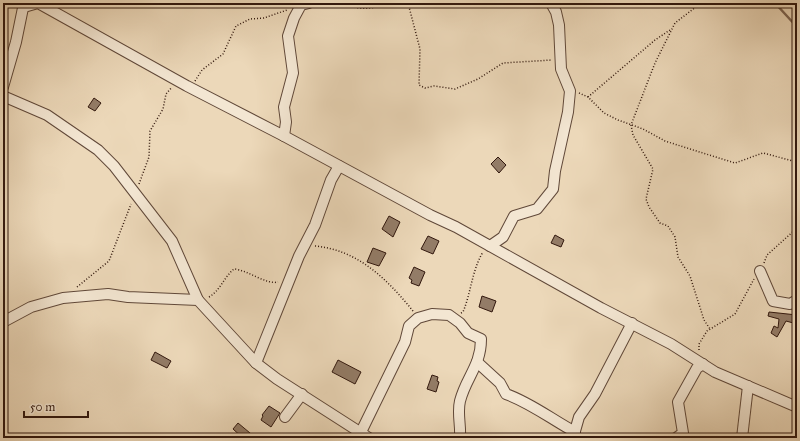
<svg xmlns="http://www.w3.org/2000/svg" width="800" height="441" font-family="'IM FELL Great Primer',serif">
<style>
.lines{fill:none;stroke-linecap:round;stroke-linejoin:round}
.stream{stroke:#7c6452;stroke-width:2.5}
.building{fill:#937c67;stroke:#32180e}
.minor-casing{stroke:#604839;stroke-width:12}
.path{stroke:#32180e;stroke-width:1.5;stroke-dasharray:1 2;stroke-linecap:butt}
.minor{stroke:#f3e6d2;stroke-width:10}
</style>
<rect width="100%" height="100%" fill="#ecd8b9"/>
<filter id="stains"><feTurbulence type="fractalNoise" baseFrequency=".005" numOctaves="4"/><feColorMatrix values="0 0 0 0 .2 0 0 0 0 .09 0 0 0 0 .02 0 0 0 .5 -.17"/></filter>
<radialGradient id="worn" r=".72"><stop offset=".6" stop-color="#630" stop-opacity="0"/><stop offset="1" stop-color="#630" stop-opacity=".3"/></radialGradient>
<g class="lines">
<!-- stream -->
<path class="stream" d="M 775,3 L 797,27"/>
</g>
<!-- building -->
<g class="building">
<path d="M 94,98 L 101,103 L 95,111 L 88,107 Z"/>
<path d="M 498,157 L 506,165 L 499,173 L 491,164 Z"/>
<path d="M 389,216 L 400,222 L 393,237 L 382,229 Z"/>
<path d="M 555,235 L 564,240 L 561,247 L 551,243 Z"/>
<path d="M 428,236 L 439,241 L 433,254 L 421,249 Z"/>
<path d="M 373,248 L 386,253 L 379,266 L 367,262 Z"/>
<path d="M 414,267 L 425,272 L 419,286 L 411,283 L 412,280 L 409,278 Z"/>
<path d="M 482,296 L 496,301 L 492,312 L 479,307 Z"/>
<path d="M 769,312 L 797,315 L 797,324 L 786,321 L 777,337 L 771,333 L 774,326 L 778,328 L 779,319 L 768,316 Z"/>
<path d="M 155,352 L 171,361 L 167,368 L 151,360 Z"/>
<path d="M 338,360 L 361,372 L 355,384 L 332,372 Z"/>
<path d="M 432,375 L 438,377 L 437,381 L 439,382 L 436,392 L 427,389 Z"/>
<path d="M 269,406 L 280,413 L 271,427 L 261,420 L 263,416 L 262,415 Z"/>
<path d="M 238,423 L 256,438 L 243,438 L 233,429 Z"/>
</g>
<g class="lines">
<!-- minor casing -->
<g class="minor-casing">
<g id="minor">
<path d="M 309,3 L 301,5 L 294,18 L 288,36 L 293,73 L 284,107 L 286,122 L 284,136 L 430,215 L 456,227 L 601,308 L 671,344 L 715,372 L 797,407"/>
<path d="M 24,7 L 38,3 L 187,86 L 284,136"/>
<path d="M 3,87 L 16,42 L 24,3"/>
<path d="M 3,96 L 47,115 L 98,150 L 114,166 L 172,241 L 198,300"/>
<path d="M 490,246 L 503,237 L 514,216 L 537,209 L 553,189 L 555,171 L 568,112 L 570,91 L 561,69 L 559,25 L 556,12 L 551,3"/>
<path d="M 760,271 L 773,301 L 790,304 L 797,300"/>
<path d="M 3,322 L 31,307 L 63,298 L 108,294 L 128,297 L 198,300 L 256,363 L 277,379 L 369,438"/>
<path d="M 477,362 L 500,383 L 506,394 C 531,403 551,419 575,432"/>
<path d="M 256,363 L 299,256 L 315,225 L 331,180 L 339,166"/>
<path d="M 285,417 L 302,394"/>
<path d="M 361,432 L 405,342 L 409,326 L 418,318 L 432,314 L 449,315 L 460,323 L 468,333 L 481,339 C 481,366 466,377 460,401 C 457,413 461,425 460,438"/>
<path d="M 573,438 L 579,417 L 595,394 L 632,323"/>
<path d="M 676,438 L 683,433 L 678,402 L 697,368 L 703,364"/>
<path d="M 742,438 L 748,386"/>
</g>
</g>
<!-- path -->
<g class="path">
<path d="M 343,3 C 360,11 373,9 390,3"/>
<path d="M 408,3 L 420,49 L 419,85 L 425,88 L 434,86 L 455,89 L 478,79 L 503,63 L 552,60"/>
<path d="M 701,3 L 675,23 L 655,63 L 631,125 L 633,135 L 653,169 L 646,199 L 649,207 L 660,223 L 668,226 L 675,237 L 678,257 L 690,276 L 704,320 L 710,329"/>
<path d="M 195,81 L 202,70 L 223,54 L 236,26 L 250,19 L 264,18 L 287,10"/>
<path d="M 579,93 L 588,97 L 604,113 L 618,120 L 643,129 L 665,141 L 690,149 L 735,163 L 763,153 L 797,162"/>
<path d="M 588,97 L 655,40 L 670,30"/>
<path d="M 139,184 L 149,157 L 150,131 L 163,109 L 166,94 L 172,87"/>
<path d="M 315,246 C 358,250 387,279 413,311"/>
<path d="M 764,263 L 767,255 L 797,228"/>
<path d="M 77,287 L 109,261 L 131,204"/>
<path d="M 209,297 C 220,291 224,277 234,269 C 248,270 266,285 278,282"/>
<path d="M 461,313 L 463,312 C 471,293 472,270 483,252"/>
<path d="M 699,350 L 699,344 L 707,331 L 735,314 L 754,279"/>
</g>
<!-- minor -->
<use href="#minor" class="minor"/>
</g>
<!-- margin -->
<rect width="800" height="441" fill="none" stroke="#ecd8b9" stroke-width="16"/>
<rect x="4" y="4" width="792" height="433" fill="none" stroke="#32180e" stroke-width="2"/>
<rect x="8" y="8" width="784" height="425" fill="none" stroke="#32180e"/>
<!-- scale -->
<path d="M24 411v6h64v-6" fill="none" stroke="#32180e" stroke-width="2"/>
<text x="30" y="411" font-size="12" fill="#32180e" stroke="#f3e6d2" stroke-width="3" paint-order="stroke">50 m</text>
<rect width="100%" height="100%" filter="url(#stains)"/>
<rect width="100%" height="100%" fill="url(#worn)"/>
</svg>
